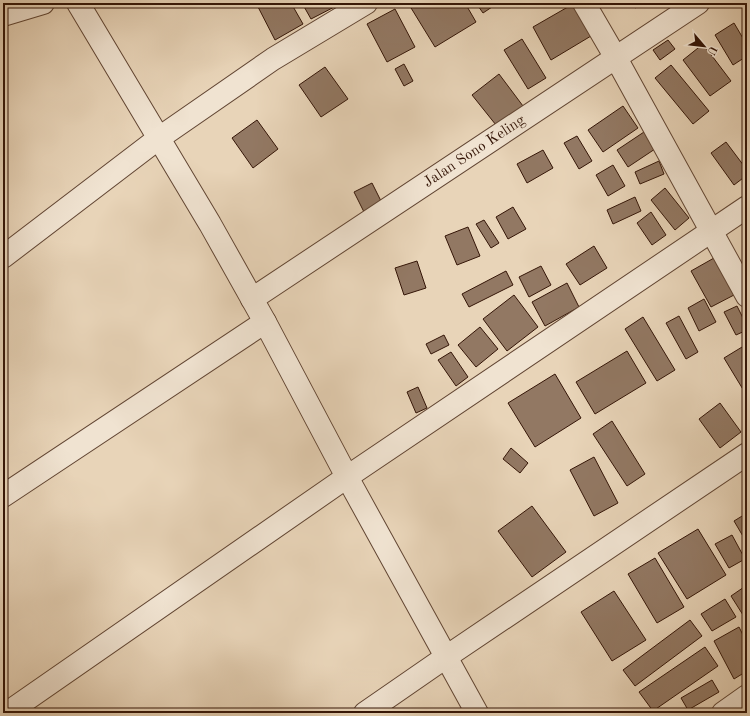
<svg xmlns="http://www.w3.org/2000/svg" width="750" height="716" font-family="'Old Standard TT',serif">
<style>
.building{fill:#927863;stroke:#341507}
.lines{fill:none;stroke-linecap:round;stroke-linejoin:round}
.street-casing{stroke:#614533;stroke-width:24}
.street{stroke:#f0e3d1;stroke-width:22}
.labels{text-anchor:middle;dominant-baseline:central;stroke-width:4;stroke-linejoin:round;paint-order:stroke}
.street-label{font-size:15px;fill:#341507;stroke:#f0e3d1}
</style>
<rect width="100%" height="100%" fill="#e8d4b8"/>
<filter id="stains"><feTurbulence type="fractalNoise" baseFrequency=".005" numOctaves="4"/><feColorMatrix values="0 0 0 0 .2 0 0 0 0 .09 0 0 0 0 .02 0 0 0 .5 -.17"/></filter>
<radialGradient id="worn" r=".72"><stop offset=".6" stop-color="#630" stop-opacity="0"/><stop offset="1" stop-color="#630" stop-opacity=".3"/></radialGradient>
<!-- building -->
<g class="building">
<path d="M 256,3 L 291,3 L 303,24 L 275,40 Z"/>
<path d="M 302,3 L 342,3 L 311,19 Z"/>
<path d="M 408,3 L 465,3 L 476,22 L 435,47 Z"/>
<path d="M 476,3 L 498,3 L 483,13 Z"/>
<path d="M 631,3 L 643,3 L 635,8 Z"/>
<path d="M 573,4 L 591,36 L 551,60 L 533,27 Z"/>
<path d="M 395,9 L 415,47 L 387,62 L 367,24 Z"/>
<path d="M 734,23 L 747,45 L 747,56 L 733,65 L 715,35 Z"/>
<path d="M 522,39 L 546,78 L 528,89 L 504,50 Z"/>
<path d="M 668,40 L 675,49 L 660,60 L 653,50 Z"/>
<path d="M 703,44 L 731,81 L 710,96 L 683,60 Z"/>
<path d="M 404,64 L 413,81 L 404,86 L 395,69 Z"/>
<path d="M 671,65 L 709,111 L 693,124 L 655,78 Z"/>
<path d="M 325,67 L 348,99 L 321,117 L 299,85 Z"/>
<path d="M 499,74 L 526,110 L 500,130 L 472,95 Z"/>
<path d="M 623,106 L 638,128 L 603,152 L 588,130 Z"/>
<path d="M 257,120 L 278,149 L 253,168 L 232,138 Z"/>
<path d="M 650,128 L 661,145 L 628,167 L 617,150 Z"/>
<path d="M 577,136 L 592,161 L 579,169 L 564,143 Z"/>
<path d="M 726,142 L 747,170 L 747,175 L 734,185 L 711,153 Z"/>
<path d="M 543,150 L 553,168 L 527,183 L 517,164 Z"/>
<path d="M 659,161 L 664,174 L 640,184 L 635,172 Z"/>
<path d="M 613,165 L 625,186 L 608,196 L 596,175 Z"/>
<path d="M 372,183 L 384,207 L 366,216 L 354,192 Z"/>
<path d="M 665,188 L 689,218 L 675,230 L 651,200 Z"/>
<path d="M 635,197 L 641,211 L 613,224 L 607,210 Z"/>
<path d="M 513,207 L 526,229 L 508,239 L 496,217 Z"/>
<path d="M 651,212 L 666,235 L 652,245 L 637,223 Z"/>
<path d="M 484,220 L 499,243 L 491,248 L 476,224 Z"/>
<path d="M 468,227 L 480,256 L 457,265 L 445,236 Z"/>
<path d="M 594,246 L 607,268 L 580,285 L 566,264 Z"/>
<path d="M 714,258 L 734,295 L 711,307 L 691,271 Z"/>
<path d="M 417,261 L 426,288 L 404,295 L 395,268 Z"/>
<path d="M 541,266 L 551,285 L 529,297 L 519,277 Z"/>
<path d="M 506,271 L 513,285 L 469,307 L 462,294 Z"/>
<path d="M 567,283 L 579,307 L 545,326 L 532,302 Z"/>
<path d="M 514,295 L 538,327 L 507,351 L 483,319 Z"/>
<path d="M 704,299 L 716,322 L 699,331 L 688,308 Z"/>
<path d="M 737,306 L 747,326 L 747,330 L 736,335 L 724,312 Z"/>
<path d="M 679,316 L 698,352 L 686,359 L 666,323 Z"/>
<path d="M 643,317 L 675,370 L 657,381 L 625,329 Z"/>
<path d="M 480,327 L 498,349 L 476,367 L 458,345 Z"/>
<path d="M 444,335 L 449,345 L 431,354 L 426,344 Z"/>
<path d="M 747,344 L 747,396 L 724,358 Z"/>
<path d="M 627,351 L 646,383 L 595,414 L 576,382 Z"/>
<path d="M 451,352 L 468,377 L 456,386 L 438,360 Z"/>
<path d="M 555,374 L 581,418 L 535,447 L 508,403 Z"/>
<path d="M 418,387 L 427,408 L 416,413 L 407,392 Z"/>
<path d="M 720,403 L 741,432 L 720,448 L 699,419 Z"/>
<path d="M 612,421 L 645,474 L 627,486 L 593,434 Z"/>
<path d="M 511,448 L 528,463 L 520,473 L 503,459 Z"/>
<path d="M 594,457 L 618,503 L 594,516 L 570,470 Z"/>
<path d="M 532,506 L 566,552 L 532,577 L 498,531 Z"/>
<path d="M 747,513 L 747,543 L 734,521 Z"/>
<path d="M 698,529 L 726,575 L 687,599 L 658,553 Z"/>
<path d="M 732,535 L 745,559 L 729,568 L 715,544 Z"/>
<path d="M 655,558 L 684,607 L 657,623 L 628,574 Z"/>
<path d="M 747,585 L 747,612 L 743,615 L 731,596 Z"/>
<path d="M 614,591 L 646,640 L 612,661 L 581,612 Z"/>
<path d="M 725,599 L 736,617 L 712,631 L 701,614 Z"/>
<path d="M 690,620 L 702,636 L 635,686 L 623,670 Z"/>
<path d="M 739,627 L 747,643 L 747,671 L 734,679 L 714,641 Z"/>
<path d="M 705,647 L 718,666 L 653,711 L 639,692 Z"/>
<path d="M 712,680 L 719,692 L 688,710 L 681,698 Z"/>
</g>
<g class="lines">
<!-- street casing -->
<g class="street-casing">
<g id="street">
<path d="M 78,3 L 210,224 L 265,322 L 347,477 L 477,713"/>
<path d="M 584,3 L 616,58 L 747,296"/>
<path d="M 3,15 L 43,3"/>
<path d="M 3,257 L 159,138 L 273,59 L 366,3"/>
<path id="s1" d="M 252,299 L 698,3"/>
<path d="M 3,496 L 265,322"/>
<path d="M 7,713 L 347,477 L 747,207"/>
<path d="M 365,713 L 446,657 L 747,454"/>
<path d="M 723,713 L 747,696"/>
</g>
</g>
<!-- street -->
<use href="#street" class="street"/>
</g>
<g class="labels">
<!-- street labels -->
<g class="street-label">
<text stroke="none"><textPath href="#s1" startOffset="267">Jalan Sono Keling</textPath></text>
</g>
</g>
<!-- margin -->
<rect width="750" height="716" fill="none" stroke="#e8d4b8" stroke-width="16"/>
<rect x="4" y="4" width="742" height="708" fill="none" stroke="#341507" stroke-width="2"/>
<rect x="8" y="8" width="734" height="700" fill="none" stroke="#341507"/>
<!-- north arrow -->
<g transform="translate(704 46) rotate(118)" stroke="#f0e3d1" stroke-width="3" paint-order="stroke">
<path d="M0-3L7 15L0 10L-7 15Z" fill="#341507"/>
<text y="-6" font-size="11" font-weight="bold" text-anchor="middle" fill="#341507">U</text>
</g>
<rect width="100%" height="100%" filter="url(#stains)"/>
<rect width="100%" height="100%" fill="url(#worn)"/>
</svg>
